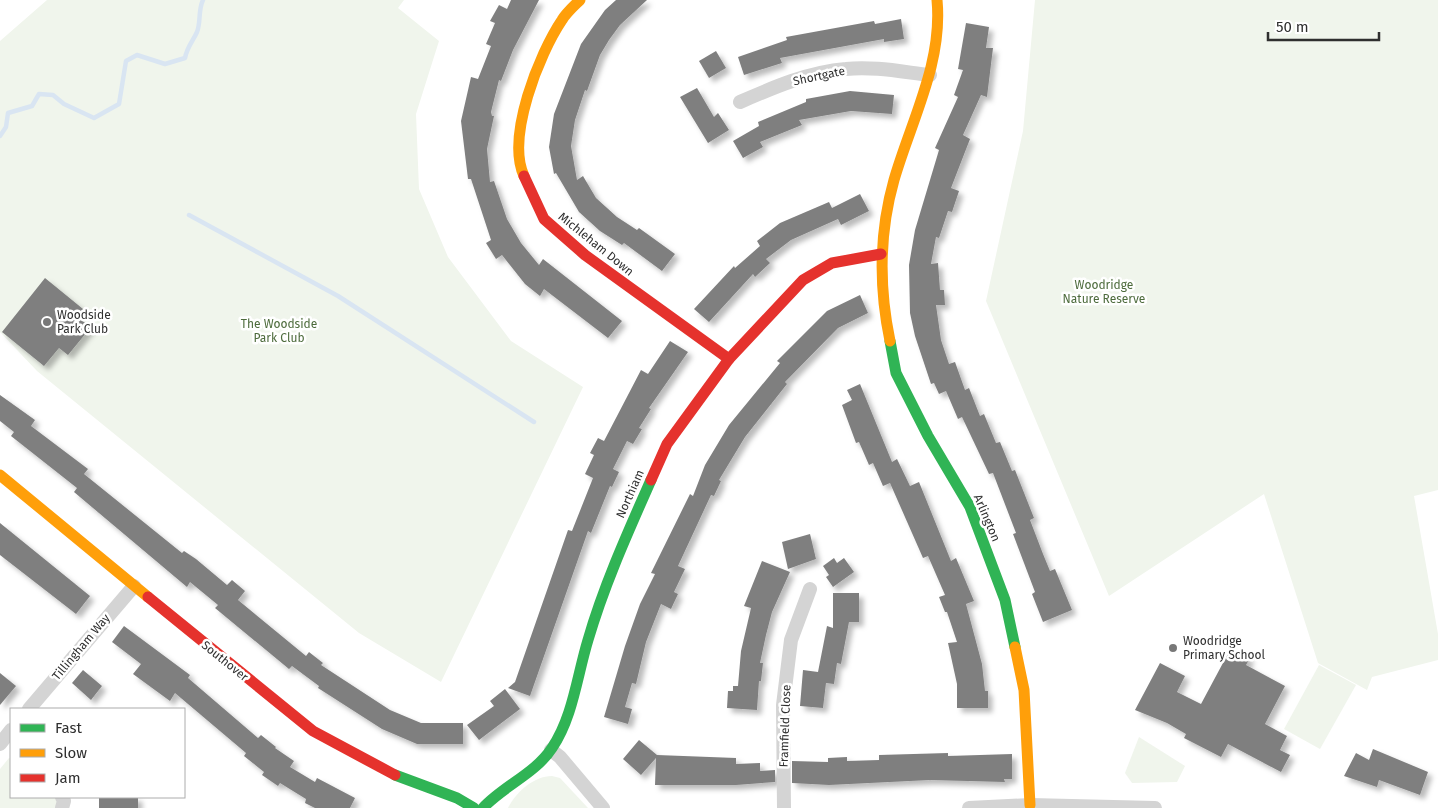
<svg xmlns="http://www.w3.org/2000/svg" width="1438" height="808" font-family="'Fira Sans',sans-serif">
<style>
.green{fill:#f0f5ec}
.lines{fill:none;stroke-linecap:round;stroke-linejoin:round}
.stream{stroke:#d9e5f2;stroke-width:4.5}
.building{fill:#7f7f7f;filter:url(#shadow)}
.street{stroke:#d4d4d4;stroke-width:14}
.fast{stroke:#30b455;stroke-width:11}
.slow{stroke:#ff9f0a;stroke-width:11}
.jam{stroke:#e5322d;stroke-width:11}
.poi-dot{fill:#787878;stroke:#fff;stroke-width:2}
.labels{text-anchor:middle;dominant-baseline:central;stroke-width:5;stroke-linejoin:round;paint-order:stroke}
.street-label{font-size:12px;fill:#2f2f2f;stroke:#fff}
.park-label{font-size:12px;fill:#4d6b3c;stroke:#fff}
.poi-label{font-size:12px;fill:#2f2f2f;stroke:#fff;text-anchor:start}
</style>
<defs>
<filter id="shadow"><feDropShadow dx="4.5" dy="4.5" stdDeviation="2.5" flood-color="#0004"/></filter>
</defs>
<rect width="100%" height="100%" fill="#fff"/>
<!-- green -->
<g class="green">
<path d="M 47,0 L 404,0 L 398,8 L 439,41 L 416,114 L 419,189 L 448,257 L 511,341 L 583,387 L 441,682 L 359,633 L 37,371 L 0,332 L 0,41 Z"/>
<path d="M 1035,0 L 1438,0 L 1438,490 L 1414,496 L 1438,634 L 1438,660 L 1372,677 L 1367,690 L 1318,663 L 1264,494 L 1109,596 L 986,301 L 1023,131 Z"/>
<path d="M 1319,665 L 1356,685 L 1320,749 L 1284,729 Z"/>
<path d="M 1139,737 L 1185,766 L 1177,782 L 1132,783 L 1125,773 Z"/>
<path d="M 9,758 L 11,759 L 11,797 L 57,797 L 59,800 L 56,808 L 0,808 L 0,769 Z"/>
<path d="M 552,776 L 560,778 L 588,808 L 508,808 C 516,792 534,776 552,776 Z"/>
</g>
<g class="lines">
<!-- stream -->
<g class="stream">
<path d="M 0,136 L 6,127 L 8,113 L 32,106 L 39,94 L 53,95 L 64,104 L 94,118 L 119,104 L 126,61 L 137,55 L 165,64 L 185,58 C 187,47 193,41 197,32 C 201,22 198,10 203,0"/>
<path d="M 189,215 L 338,296 L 534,422"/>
</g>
</g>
<!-- building -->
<g class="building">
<path d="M 511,0 L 539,0 L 513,50 L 501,81 L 499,80 L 491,112 L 492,116 L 494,116 L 487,149 L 490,182 L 494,181 L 507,219 L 521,243 L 539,265 L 543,259 L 622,321 L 608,338 L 544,289 L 540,296 L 525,284 L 502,255 L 496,259 L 486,243 L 491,240 L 471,179 L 468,179 L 461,121 L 471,77 L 478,79 L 491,46 L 486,44 L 495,23 L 490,21 L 499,5 L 507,9 Z"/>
<path d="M 616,0 L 647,0 L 620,25 L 609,40 L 600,55 L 587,91 L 585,90 L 575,120 L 571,146 L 577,180 L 583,176 L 596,198 L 617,217 L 637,230 L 639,228 L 675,254 L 662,271 L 624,243 L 622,245 L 600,231 L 579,212 L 556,173 L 554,174 L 549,147 L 554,114 L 581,44 L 605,10 Z"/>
<path d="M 901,19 L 904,39 L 884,42 L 884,39 L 780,58 L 782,63 L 744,75 L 738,57 L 787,40 L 786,37 L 874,21 L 875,24 Z"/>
<path d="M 966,23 L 989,27 L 986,48 L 993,48 L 987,97 L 981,95 L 963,135 L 970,139 L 951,188 L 959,191 L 952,212 L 948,211 L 939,238 L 936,237 L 931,264 L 938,263 L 940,290 L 944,290 L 945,305 L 936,305 L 941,340 L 949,364 L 955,362 L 965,390 L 969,388 L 980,416 L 984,414 L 996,443 L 1000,442 L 1012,471 L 1015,470 L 1034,518 L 1030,520 L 1043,554 L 1050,571 L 1055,569 L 1072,610 L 1043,622 L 1032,594 L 1035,592 L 1013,534 L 1016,533 L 993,473 L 989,474 L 962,417 L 958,419 L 946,391 L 939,394 L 934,383 L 931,384 L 915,336 L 910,313 L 909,265 L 915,230 L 939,150 L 935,148 L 958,97 L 954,95 L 963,70 L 958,69 Z"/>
<path d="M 716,51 L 726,68 L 709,78 L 699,61 Z"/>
<path d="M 697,88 L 714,117 L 718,113 L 729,130 L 708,143 L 680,97 Z"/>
<path d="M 850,91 L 894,95 L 892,114 L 851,111 L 799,120 L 802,125 L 760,142 L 763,147 L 743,158 L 733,141 L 759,126 L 758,122 L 806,102 L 806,99 Z"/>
<path d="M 860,194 L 869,211 L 841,225 L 838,219 L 791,240 L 766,259 L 770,263 L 755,277 L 753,274 L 709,322 L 694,309 L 734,266 L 735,268 L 760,246 L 757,241 L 780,223 L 829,202 L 832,208 Z"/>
<path d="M 45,278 L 83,309 L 77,317 L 91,327 L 68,355 L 59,348 L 44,366 L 2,332 Z"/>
<path d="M 860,295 L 868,313 L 838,328 L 785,382 L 787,384 L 745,437 L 719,480 L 721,481 L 714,496 L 711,495 L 678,566 L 685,569 L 674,592 L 678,594 L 671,609 L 661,604 L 646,642 L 636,684 L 632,683 L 625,707 L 632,709 L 628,724 L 604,717 L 625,646 L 640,604 L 655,574 L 651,573 L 690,494 L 693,496 L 705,465 L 729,425 L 780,363 L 777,361 L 827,311 Z"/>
<path d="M 670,341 L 688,352 L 649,408 L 651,409 L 639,428 L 642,429 L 633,444 L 627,441 L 613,469 L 619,472 L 612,487 L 610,486 L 591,533 L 588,531 L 530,696 L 508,688 L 515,682 L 568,530 L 572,531 L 593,478 L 585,474 L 594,455 L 590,453 L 598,438 L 604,441 L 641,370 L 648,374 Z"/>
<path d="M 860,384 L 892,462 L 897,459 L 910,486 L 919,482 L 951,561 L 956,558 L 974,601 L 966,604 L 982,664 L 985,691 L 988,691 L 988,708 L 957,708 L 957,684 L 948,643 L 957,642 L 947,612 L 945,612 L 939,597 L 945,595 L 928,556 L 923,558 L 890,483 L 883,486 L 873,463 L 869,465 L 859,442 L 856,443 L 842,405 L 852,400 L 847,390 Z"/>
<path d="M 0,395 L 35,420 L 31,426 L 88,469 L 84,474 L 182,553 L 184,551 L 196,559 L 227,585 L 232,580 L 245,591 L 238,600 L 306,656 L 309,652 L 323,663 L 321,665 L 390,710 L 421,723 L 463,723 L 463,744 L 417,744 L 382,729 L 318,688 L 319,686 L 292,666 L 289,669 L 215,608 L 218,605 L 190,582 L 187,587 L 74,492 L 77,488 L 11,436 L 14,432 L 0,421 Z"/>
<path d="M 0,523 L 90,596 L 76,614 L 0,555 Z"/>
<path d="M 810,534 L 816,559 L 788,569 L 782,542 Z"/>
<path d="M 834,558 L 837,563 L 844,558 L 854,572 L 833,587 L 826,577 L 829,575 L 823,566 Z"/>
<path d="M 762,561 L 790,572 L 772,612 L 766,635 L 760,663 L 763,663 L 761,681 L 759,681 L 757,710 L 727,708 L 728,691 L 733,691 L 733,686 L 738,686 L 741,651 L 751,608 L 744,606 Z"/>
<path d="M 833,593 L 859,593 L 859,622 L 849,622 L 841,664 L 837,663 L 834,684 L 826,683 L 823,708 L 800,706 L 803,670 L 818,672 L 827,626 L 833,628 Z"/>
<path d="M 124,626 L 190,675 L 188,678 L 258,738 L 261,735 L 276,747 L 275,748 L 294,761 L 290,767 L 315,782 L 317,778 L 355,798 L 350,808 L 315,808 L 305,803 L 306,799 L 280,783 L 278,786 L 262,775 L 264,772 L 244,756 L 246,753 L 175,693 L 170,701 L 133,674 L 141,664 L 112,642 Z"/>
<path d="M 1231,648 L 1250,658 L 1246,665 L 1285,686 L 1265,724 L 1287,736 L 1280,750 L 1290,755 L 1281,772 L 1228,744 L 1221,757 L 1184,738 L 1186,734 L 1167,723 L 1135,710 L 1160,663 L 1185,676 L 1177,692 L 1201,704 Z"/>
<path d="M 83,670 L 102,686 L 91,700 L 72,683 Z"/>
<path d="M 0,673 L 16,686 L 0,705 Z"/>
<path d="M 505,689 L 520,709 L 479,740 L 467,725 L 494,706 L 490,701 Z"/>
<path d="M 639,740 L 657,755 L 736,758 L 736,764 L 760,763 L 760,771 L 775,770 L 775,782 L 736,785 L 655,785 L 656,758 L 641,775 L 623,759 Z"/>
<path d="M 1373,749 L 1428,772 L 1420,795 L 1379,780 L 1377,787 L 1344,776 L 1356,753 L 1369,760 Z"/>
<path d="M 948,753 L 948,756 L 1012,754 L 1012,779 L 1004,779 L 1005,782 L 930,780 L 829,785 L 792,783 L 792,761 L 828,762 L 828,758 L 847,757 L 847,761 L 879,760 L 879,755 Z"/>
<rect x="99" y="797" width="39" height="11"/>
</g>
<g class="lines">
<!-- street -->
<g class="street">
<path d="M 740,102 C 774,87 809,72 846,69 C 873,66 903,72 930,75"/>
<path d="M 29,709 L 134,586"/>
<path d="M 0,744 L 11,730"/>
<path d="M 551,750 L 560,757 L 603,808"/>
<path d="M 62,808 L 64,801 L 62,797"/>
<path d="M 784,808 L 783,705 L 791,640 L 810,589"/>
<path d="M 969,808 L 1030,805 L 1155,808"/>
</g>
<!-- fast -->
<g class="fast">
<path d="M 890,341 L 896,373 L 928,436 L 970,507 L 1005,600 L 1015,647"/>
<path d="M 395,775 L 457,798 L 474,808"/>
<path d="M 483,808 C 503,786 535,774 552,748 C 573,717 577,676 588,640 C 604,585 628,532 651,480"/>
</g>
<!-- slow -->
<g class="slow">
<path d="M 524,176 C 506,137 539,54 562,20 C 566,13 574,6 580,0"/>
<path d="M 890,341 C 879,288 879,233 894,180 C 911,121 943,63 937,0"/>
<path d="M 0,475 L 148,597"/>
<path d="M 1015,647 L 1024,690 L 1030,805"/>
</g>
<!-- jam -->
<g class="jam">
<path d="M 524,176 L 544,219 L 585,255 L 729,359"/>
<path d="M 651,480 L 667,444 L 729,359 L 803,280 L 832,263 L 881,254"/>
<path d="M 148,597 L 313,731 L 395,775"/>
</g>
</g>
<!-- markers -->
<g class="poi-dot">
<circle cx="47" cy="322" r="5"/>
<circle cx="1173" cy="648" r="5"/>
</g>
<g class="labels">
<!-- street labels -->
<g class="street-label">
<text transform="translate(819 76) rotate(-12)">Shortgate</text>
<text transform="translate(596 244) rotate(39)">Michleham Down</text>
<text transform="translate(630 494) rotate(-66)">Northiam</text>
<text transform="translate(987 518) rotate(67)">Arlington</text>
<text transform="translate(81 647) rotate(-50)">Tillingham Way</text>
<text transform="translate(225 661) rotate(39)">Southover</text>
<text transform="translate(785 726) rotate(-88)">Framfield Close</text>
</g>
<!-- park labels -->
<g class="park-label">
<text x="1104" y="285">Woodridge<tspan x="1104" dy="14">Nature Reserve</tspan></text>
<text x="279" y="324">The Woodside<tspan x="279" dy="14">Park Club</tspan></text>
</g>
<!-- poi labels -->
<g class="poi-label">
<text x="57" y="315">Woodside<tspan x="57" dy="14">Park Club</tspan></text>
<text x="1183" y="641">Woodridge<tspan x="1183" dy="14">Primary School</tspan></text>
</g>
</g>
<!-- legend -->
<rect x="10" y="708" width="175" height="90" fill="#ffffff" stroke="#acacac"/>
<rect x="20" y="724" width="25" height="8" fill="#30b455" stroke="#acacac"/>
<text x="55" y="733" font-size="15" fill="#2f2f2f">Fast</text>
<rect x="20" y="749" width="25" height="8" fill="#ff9f0a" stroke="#acacac"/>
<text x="55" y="758" font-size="15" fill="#2f2f2f">Slow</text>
<rect x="20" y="774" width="25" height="8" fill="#e5322d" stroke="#acacac"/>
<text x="55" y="783" font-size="15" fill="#2f2f2f">Jam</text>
<!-- scale -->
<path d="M1268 32v8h111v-8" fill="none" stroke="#2f2f2f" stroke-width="2.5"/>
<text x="1276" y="32" font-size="15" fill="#2f2f2f" stroke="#ffffff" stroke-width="4" paint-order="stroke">50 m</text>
</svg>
